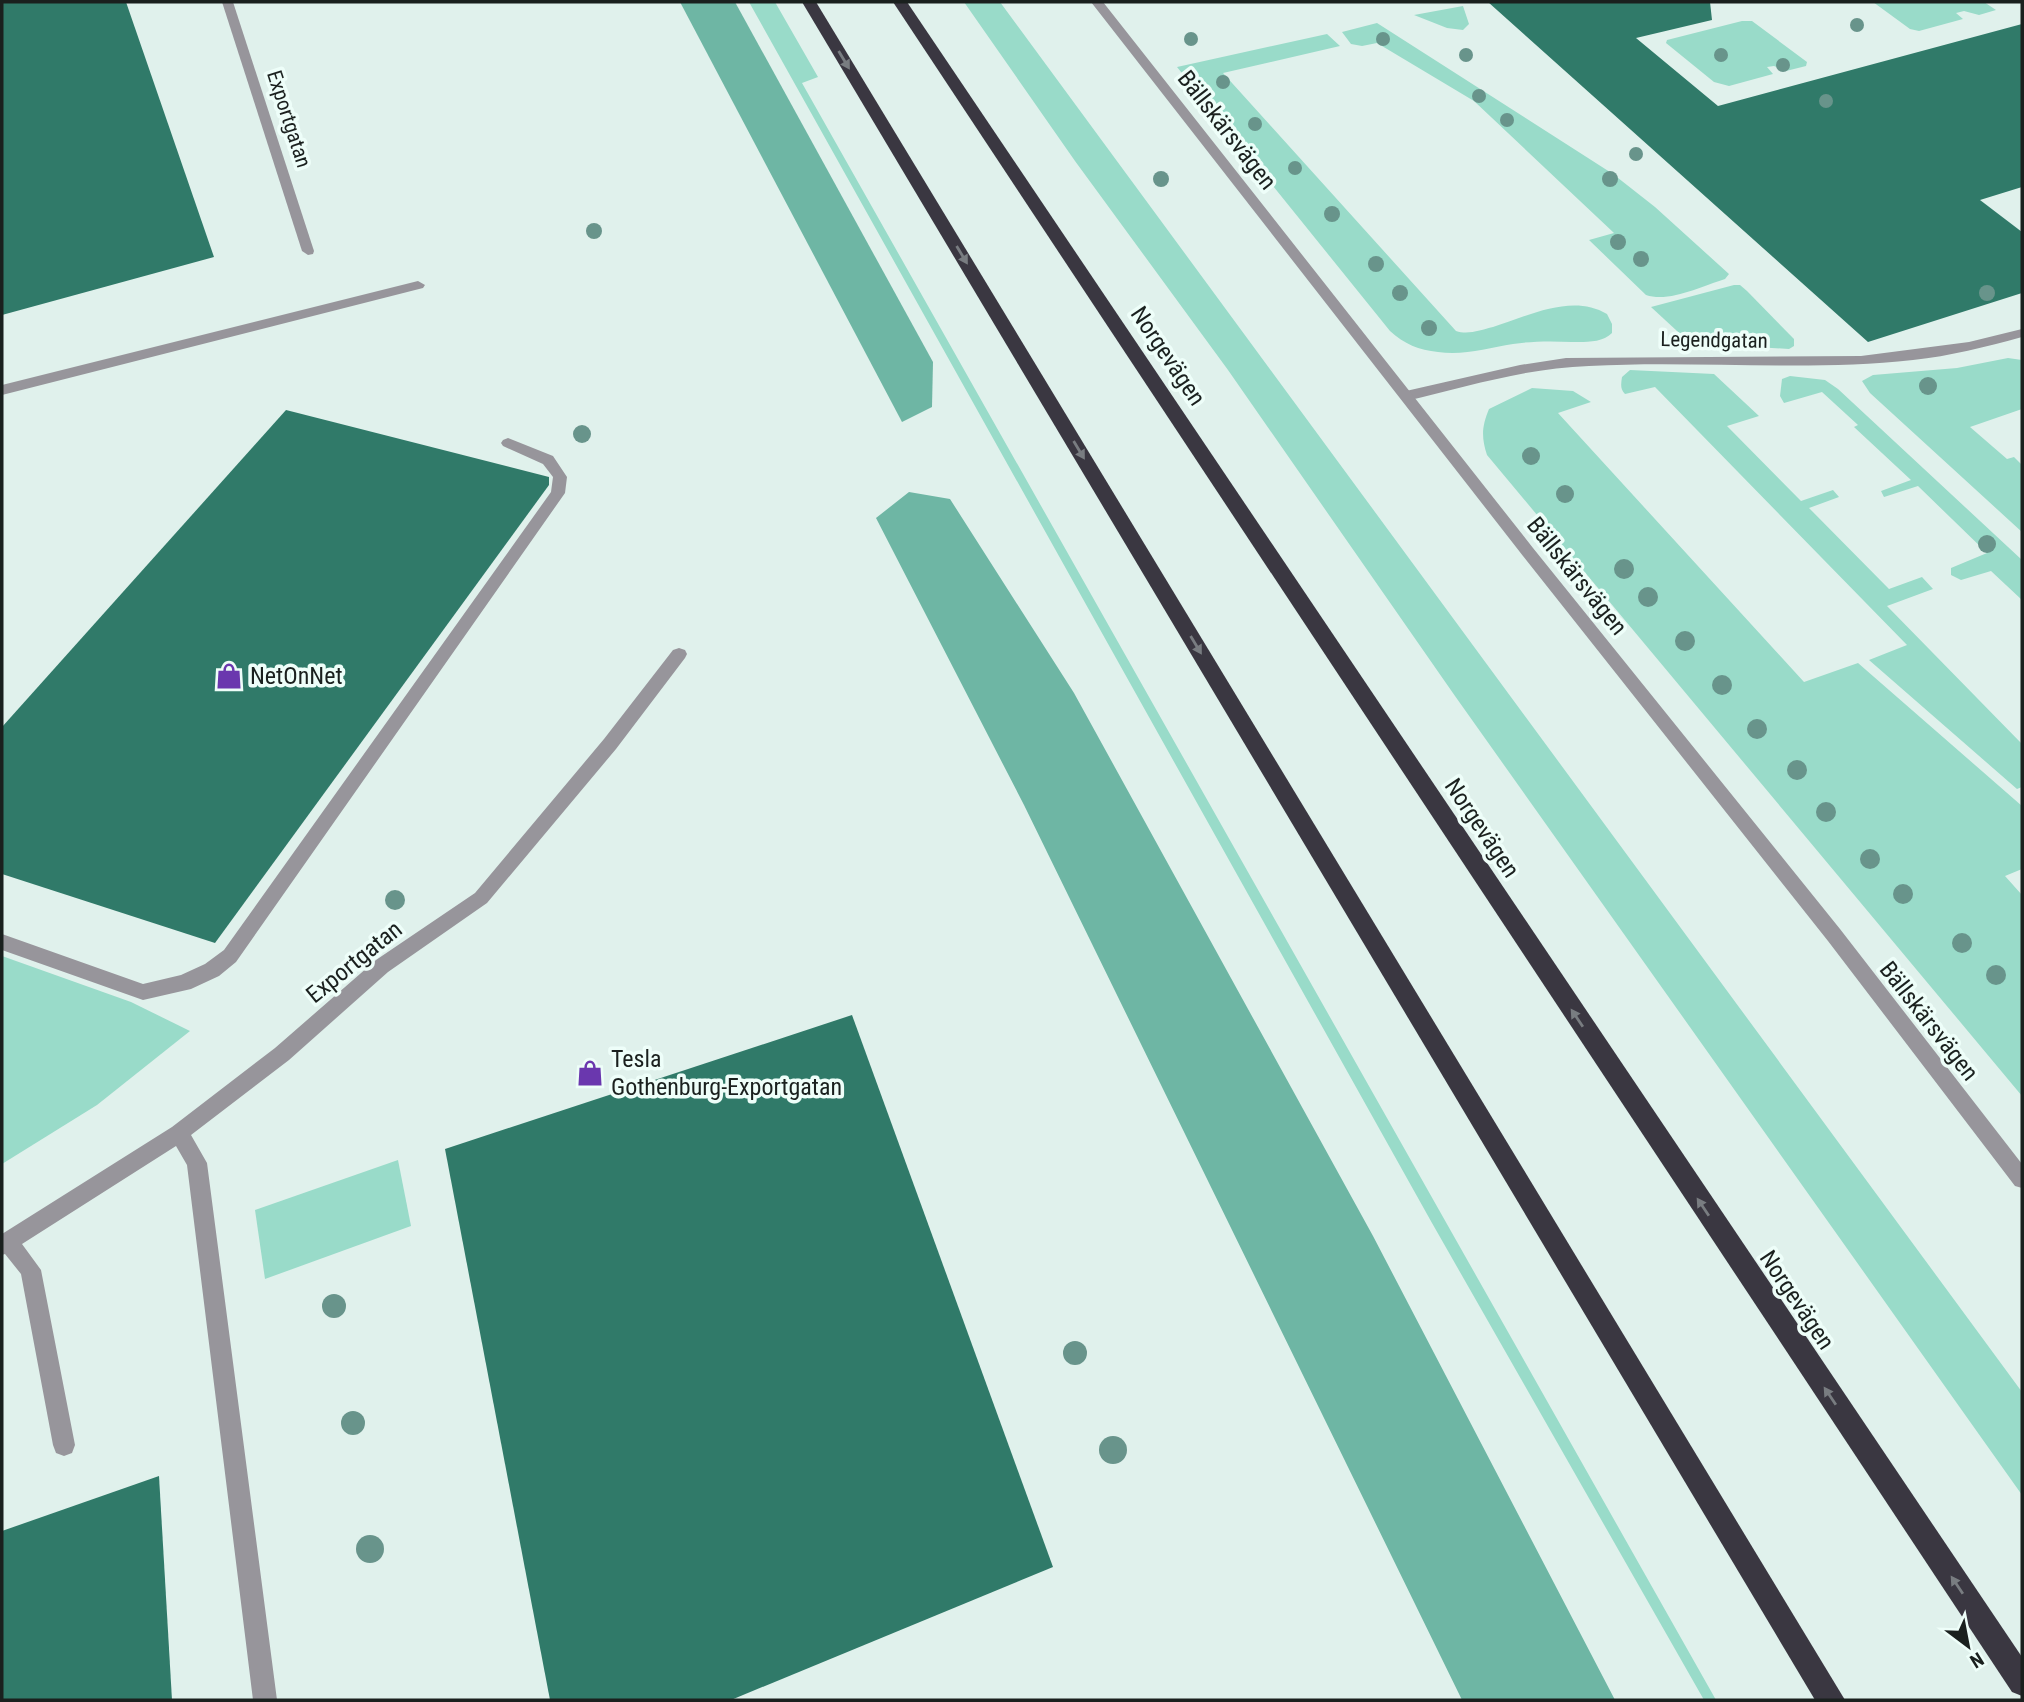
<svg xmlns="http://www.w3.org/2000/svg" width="2024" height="1702" font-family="'Roboto Condensed',sans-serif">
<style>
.green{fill:#99dbc9}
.forest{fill:#6eb6a4}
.building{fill:#307a69}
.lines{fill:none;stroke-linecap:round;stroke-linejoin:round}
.service{fill:#97959b;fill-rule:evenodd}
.minor{fill:#97959b;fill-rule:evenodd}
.tertiary{fill:#97959b;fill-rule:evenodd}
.motorway{fill:#3a3741;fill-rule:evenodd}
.tree{fill:#68948b}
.oneway{fill:#797d81}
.labels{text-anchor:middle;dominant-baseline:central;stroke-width:7;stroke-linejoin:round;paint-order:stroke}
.far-street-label{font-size:21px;fill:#1a201e;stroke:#eefef9}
.street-label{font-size:24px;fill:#1a201e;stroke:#eefef9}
.poi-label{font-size:24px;fill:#1a201e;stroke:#eefef9;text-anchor:start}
</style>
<rect width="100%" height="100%" fill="#e0f1ec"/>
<!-- green -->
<g class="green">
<path d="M 749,2 L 775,2 L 818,77 L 802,83 L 1716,1700 L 1704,1700 L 1432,1223 Z"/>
<path d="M 964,2 L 1000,2 L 2022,1392 L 2022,1495 L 1455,696 L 1228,370 L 1075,161 Z"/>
<path d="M 1873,2 L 1984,2 L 1996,10 L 1979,15 L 1964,11 L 1956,13 L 1963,19 L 1919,31 L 1910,29 Z"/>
<path d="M 1463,6 L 1469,24 L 1463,30 L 1447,28 L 1414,15 Z"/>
<path d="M 1742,21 L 1752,21 L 1807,62 L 1806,66 L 1786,71 L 1774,66 L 1767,67 L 1773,74 L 1729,86 L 1714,82 L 1666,43 L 1667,40 Z"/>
<path d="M 1377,23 L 1613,174 L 1655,207 L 1729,274 L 1725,279 C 1702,286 1669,303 1646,295 L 1589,240 L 1614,233 L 1474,101 L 1377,43 L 1362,46 L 1351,44 L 1342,32 Z"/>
<path d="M 1327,34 L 1340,46 L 1223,73 L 1456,331 C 1468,335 1481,330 1493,327 C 1528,316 1572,293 1607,314 L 1612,324 L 1612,333 C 1602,343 1585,342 1572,342 C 1552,341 1532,341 1513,344 C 1488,348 1463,356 1438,352 C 1419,350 1404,344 1390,331 L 1177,67 Z"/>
<path d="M 1734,285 L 1740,285 L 1747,291 L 1794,339 L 1794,346 L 1789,349 L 1690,343 L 1651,307 Z"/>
<path d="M 2008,358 L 2022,360 L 2022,409 L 1970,427 L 2007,459 L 2014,457 L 2022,465 L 2022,532 L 1870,393 L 1862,381 L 1873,375 L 1957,368 Z"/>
<path d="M 1630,370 L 1714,374 L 1759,416 L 1727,426 L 1801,501 L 1833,490 L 1839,497 L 1809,508 L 1889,589 L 1922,577 L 1933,589 L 1887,606 L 2022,744 L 2022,787 L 2017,789 L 1869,660 L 1907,645 L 1655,387 L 1625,394 C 1620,389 1621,384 1622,377 Z"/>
<path d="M 1790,376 L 1825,380 L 1838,389 L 2022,560 L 2022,600 L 1991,571 L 1961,580 L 1951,575 L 1951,568 L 1987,553 L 1918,486 L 1884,497 L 1881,491 L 1911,480 L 1854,427 L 1858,425 L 1822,392 L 1784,403 L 1780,396 L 1782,379 Z"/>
<path d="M 1532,388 L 1573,391 L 1591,402 L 1558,413 L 1804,682 L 1858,663 L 2022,806 L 2022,869 L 2005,876 L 2022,895 L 2022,1096 L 1487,455 C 1481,437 1482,426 1489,409 Z"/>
<path d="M 2,956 L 131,1002 L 190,1031 L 97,1105 L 2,1164 Z"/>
<path d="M 398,1160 L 411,1226 L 265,1279 L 255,1210 Z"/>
</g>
<!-- forest -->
<g class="forest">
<path d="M 680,2 L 735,2 L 933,362 L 932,407 L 902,422 Z"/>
<path d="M 909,492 L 950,499 L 1074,693 L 1373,1236 L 1615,1700 L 1462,1700 L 1024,805 L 876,518 Z"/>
</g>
<!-- building -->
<g class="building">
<path d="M 2,2 L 126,2 L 214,257 L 2,315 Z"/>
<path d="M 1488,2 L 1710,2 L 1712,20 L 1636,38 L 1718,106 L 2022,24 L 2022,187 L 1980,200 L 2022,232 L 2022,293 L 1868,342 Z"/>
<path d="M 286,410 L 549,477 L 549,485 L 215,943 L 2,874 L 2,727 Z"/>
<path d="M 852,1015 L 1053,1567 L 731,1700 L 550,1700 L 445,1149 Z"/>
<path d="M 159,1476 L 172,1700 L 2,1700 L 2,1531 Z"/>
</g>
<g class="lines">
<!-- service -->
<g class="service">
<path d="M 222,2 L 233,2 L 314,251 L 313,254 L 308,255 L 302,251 Z"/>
<path d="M 418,281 L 425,285 L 423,288 L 2,395 L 2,385 Z"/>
<path d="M 508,438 L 553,456 L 567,477 L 565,493 L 236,962 L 219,976 L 191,989 L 143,1000 L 2,950 L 2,934 L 143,984 L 181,975 L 205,964 L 224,950 L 551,492 L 553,477 L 543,464 L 503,446 L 501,443 L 503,440 Z"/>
<path d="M 679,648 L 685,650 L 687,654 L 685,658 L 616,749 L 487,903 L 388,972 L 289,1060 L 191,1135 L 207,1163 L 277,1700 L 253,1700 L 187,1165 L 176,1146 L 22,1244 L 41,1270 L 75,1445 L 72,1453 L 64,1456 L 56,1453 L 53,1445 L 21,1274 L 5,1254 L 2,1255 L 2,1234 L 172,1127 L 275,1048 L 376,960 L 475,893 L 604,739 L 673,650 Z"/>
</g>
<!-- minor -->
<path class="minor" d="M 2022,329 L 2022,337 C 1986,347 1950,356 1913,360 C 1805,372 1697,360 1589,366 C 1526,368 1466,387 1406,401 L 1399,396 L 1406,391 L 1520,365 L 1566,358 L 1861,356 L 1969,342 Z"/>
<!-- tertiary -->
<path class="tertiary" d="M 1091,2 L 1103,2 L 1533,548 L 1840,929 L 2022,1164 L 2022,1188 L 2015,1186 L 1828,941 L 1523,556 Z"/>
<!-- motorway -->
<g class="motorway">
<path d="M 802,2 L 816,2 L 1845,1700 L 1815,1700 Z"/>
<path d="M 893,2 L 907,2 L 2022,1657 L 2022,1696 L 2012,1692 Z"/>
</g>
</g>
<!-- trees -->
<g class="tree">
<circle cx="1857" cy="25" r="7"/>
<circle cx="1191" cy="39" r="7"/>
<circle cx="1383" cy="39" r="7"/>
<circle cx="1466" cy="55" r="7"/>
<circle cx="1721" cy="55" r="7"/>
<circle cx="1783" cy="65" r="7"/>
<circle cx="1223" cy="82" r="7"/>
<circle cx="1479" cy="96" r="7"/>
<circle cx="1826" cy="101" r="7"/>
<circle cx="1507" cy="120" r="7"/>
<circle cx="1255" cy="124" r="7"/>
<circle cx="1636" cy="154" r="7"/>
<circle cx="1295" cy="168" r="7"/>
<circle cx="1161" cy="179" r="8"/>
<circle cx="1610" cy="179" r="8"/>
<circle cx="1332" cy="214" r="8"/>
<circle cx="594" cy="231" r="8"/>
<circle cx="1618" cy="242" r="8"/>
<circle cx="1641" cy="259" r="8"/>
<circle cx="1376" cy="264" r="8"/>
<circle cx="1400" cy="293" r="8"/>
<circle cx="1987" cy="293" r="8"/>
<circle cx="1429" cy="328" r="8"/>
<circle cx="1928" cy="386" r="9"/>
<circle cx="582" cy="434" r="9"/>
<circle cx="1531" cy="456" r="9"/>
<circle cx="1565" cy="494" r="9"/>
<circle cx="1987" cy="544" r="9"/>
<circle cx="1624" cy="569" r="10"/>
<circle cx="1648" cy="597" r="10"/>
<circle cx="1685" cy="641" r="10"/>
<circle cx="1722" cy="685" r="10"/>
<circle cx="1757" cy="729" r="10"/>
<circle cx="1797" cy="770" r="10"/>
<circle cx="1826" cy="812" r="10"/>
<circle cx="1870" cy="859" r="10"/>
<circle cx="1903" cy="894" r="10"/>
<circle cx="395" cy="900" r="10"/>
<circle cx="1962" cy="943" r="10"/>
<circle cx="1996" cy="975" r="10"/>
<circle cx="334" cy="1306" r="12"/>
<circle cx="1075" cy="1353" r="12"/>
<circle cx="353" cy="1423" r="12"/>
<circle cx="1113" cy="1450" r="14"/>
<circle cx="370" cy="1549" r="14"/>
</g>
<!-- one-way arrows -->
<defs><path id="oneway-solid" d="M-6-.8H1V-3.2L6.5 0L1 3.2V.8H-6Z" transform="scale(1.75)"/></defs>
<g class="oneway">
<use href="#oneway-solid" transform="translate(844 60) rotate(59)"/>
<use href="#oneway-solid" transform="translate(962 255) rotate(59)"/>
<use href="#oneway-solid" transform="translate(1079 450) rotate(59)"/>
<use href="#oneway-solid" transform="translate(1196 645) rotate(59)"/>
<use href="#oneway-solid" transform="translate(1577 1018) rotate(-124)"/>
<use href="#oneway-solid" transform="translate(1703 1207) rotate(-124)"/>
<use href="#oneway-solid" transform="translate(1830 1396) rotate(-124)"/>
<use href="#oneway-solid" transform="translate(1957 1585) rotate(-124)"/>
</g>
<!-- icons -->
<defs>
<g id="shop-bare" transform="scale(2.1)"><path d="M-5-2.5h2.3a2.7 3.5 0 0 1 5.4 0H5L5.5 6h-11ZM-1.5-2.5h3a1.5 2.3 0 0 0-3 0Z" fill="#6a37ae" stroke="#eefef9" stroke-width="2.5" paint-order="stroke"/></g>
</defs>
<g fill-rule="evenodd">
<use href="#shop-bare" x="229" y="676"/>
<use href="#shop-bare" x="590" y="1073"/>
</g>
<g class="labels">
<!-- far-street labels -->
<g class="far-street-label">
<text transform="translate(289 119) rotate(72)">Exportgatan</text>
<text transform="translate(1714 340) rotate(1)">Legendgatan</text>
</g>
<!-- street labels -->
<g class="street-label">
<text transform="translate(1227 130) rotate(52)">Bällskärsvägen</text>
<text transform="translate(1168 356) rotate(56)">Norgevägen</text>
<text transform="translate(1577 576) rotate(51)">Bällskärsvägen</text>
<text transform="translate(1482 828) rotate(56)">Norgevägen</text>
<text transform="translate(354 962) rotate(-39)">Exportgatan</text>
<text transform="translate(1929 1021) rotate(52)">Bällskärsvägen</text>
<text transform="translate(1797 1300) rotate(56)">Norgevägen</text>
</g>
<!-- poi labels -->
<g class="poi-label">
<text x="250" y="676">NetOnNet</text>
<text x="611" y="1059">Tesla<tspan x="611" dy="28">Gothenburg-Exportgatan</tspan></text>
</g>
</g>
<!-- border -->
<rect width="2024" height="1702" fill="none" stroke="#1a201e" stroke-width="7"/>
<!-- north arrow -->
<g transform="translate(1968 1646) rotate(148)" stroke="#eefef9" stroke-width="5" paint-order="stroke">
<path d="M0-5L12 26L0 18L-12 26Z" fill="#1a201e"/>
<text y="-10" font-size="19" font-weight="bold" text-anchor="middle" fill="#1a201e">N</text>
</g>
</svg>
